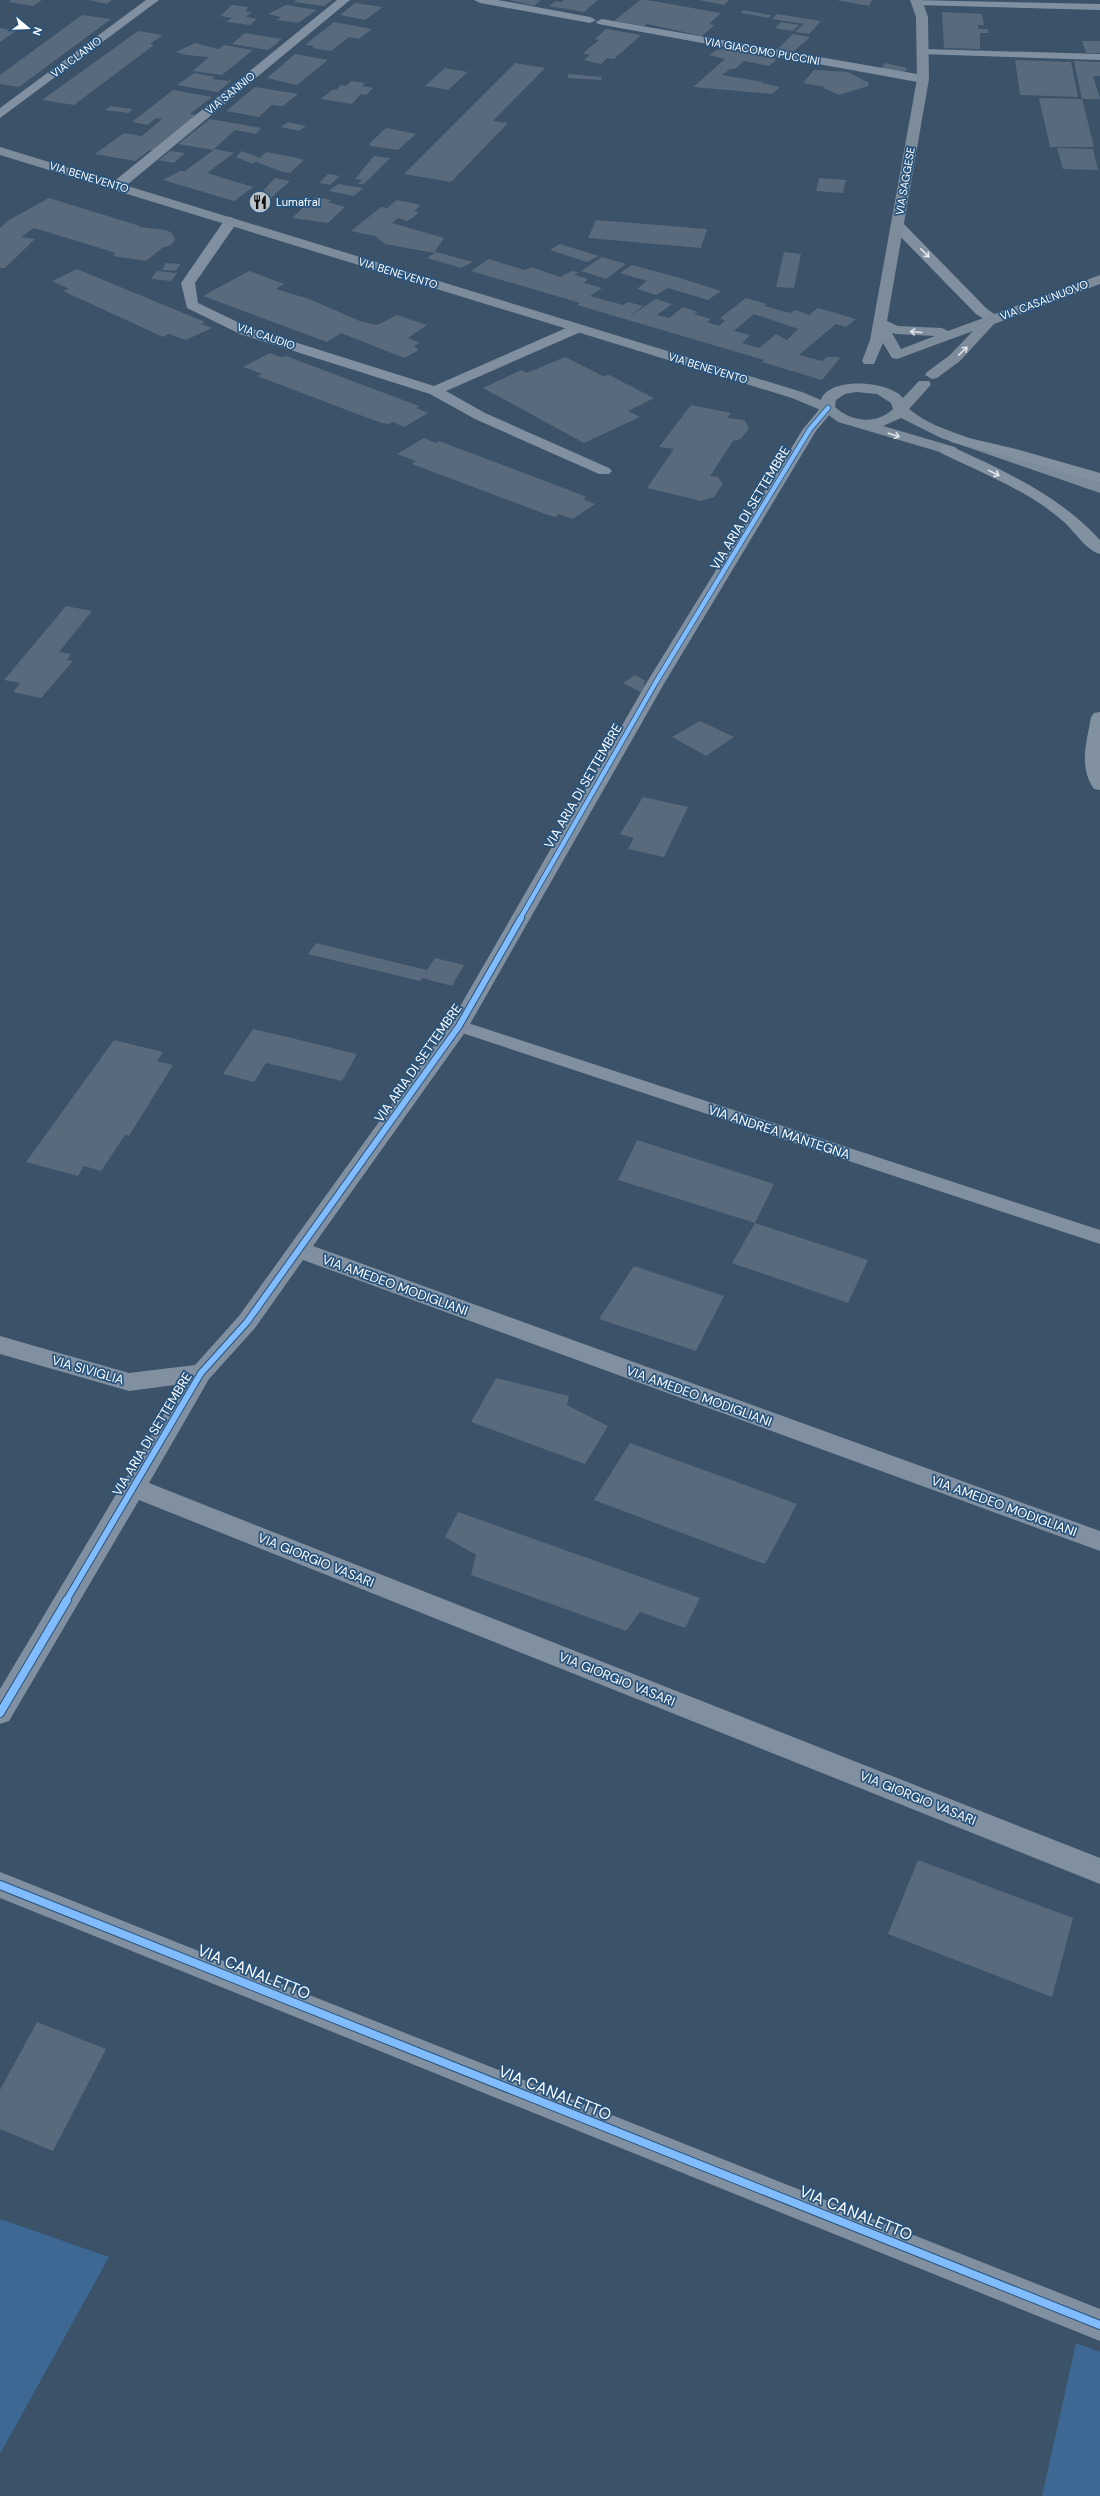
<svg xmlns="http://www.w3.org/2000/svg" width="1100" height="2496" font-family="'DM Sans',sans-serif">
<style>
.green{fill:#3c6893}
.building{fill:#586a7c;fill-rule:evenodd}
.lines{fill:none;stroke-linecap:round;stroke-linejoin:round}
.lane{fill:#8090a0;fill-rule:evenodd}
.street{fill:#8090a0;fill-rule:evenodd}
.secondary{fill:#7c8c9b;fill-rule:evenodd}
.highway{fill:#8191a0;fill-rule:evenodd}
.cycleway-far2-casing{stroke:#28537c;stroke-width:6}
.cycleway-far1-casing{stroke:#28537c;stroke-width:8}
.cycleway-casing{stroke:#28537c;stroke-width:10}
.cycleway-far2{stroke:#80bcff;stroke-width:4.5}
.cycleway-far1{stroke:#80bcff;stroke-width:6}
.cycleway{stroke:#80bcff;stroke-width:8}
.oneway{stroke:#e6e9ec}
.oneway2{stroke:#dee2e6}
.labels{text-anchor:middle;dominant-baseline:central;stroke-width:3.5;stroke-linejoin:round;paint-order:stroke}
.far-street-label{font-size:11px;fill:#fff;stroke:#28537c}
.far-poi-label{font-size:11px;fill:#fff;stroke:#28537c;text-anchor:start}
.street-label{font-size:13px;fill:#fff;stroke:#28537c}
.near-street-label{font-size:16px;fill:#fff;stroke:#28537c}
</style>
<rect width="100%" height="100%" fill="#3b5269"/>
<!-- green -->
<g class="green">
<path d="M 0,2219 L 109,2257 L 0,2454 Z"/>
<path d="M 1076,2343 L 1100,2352 L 1100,2496 L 1042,2496 Z"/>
</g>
<!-- building -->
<g class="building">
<path d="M 11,0 L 42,0 L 33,6 L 9,2 Z"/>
<path d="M 88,0 L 112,0 L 107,4 Z"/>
<path d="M 296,0 L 332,0 L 324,6 L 294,2 Z"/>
<path d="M 509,0 L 541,0 L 534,6 Z"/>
<path d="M 564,0 L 598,0 L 584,12 L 549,6 L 556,1 L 561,2 Z"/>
<path d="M 640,0 L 647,0 L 721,13 L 709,24 L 715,25 L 702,36 L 647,24 L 644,26 L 614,21 Z"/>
<path d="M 699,0 L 729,0 L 724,5 Z"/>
<path d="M 836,0 L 872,0 L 869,6 Z"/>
<path d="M 355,3 L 383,7 L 365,20 L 340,15 Z"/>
<path d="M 232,5 L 249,7 L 245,11 L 252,12 L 246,17 L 257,19 L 250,25 L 226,22 L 232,18 L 220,16 Z"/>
<path d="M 286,5 L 317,10 L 298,23 L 277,20 L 281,17 L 268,14 Z"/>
<path d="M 743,10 L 771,15 L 769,18 L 741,13 Z"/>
<path d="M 942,12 L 982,14 L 984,25 L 978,25 L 978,29 L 988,29 L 989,33 L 980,33 L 980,49 L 944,48 Z"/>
<path d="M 777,14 L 821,21 L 809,34 L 795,32 L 804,24 L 772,19 Z"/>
<path d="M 82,15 L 111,19 L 19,87 L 0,84 L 0,75 Z"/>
<path d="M 334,22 L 372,29 L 359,39 L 349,37 L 331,51 L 312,48 L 315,46 L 305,45 Z"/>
<path d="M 781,22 L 799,25 L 793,31 L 775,28 Z"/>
<path d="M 0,28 L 16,31 L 0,42 Z"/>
<path d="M 606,29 L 641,35 L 614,59 L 607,58 L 601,64 L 584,60 L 590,55 L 583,53 L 599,40 L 595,39 Z"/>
<path d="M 138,31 L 163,35 L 150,44 L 154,45 L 74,105 L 42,100 Z"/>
<path d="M 245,33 L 282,39 L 268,50 L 232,44 Z"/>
<path d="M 793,34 L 810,37 L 792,53 L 776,51 Z"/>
<path d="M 1082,41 L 1100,41 L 1100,53 L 1086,53 Z"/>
<path d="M 195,43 L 218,49 L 224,45 L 253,50 L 222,75 L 193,71 L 209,57 L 186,55 L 176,52 Z"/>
<path d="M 719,48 L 777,59 L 769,66 L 744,61 L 735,69 L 730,69 L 722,75 L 763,82 L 762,83 L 780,87 L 772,94 L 693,87 L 725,59 L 709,55 Z"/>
<path d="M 295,54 L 328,60 L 297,85 L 267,78 Z"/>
<path d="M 1015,60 L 1071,62 L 1078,97 L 1020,95 Z"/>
<path d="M 1074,61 L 1100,62 L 1100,76 L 1093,76 L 1100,99 L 1082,99 Z"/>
<path d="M 515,63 L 545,68 L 493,121 L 508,123 L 451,182 L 404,174 Z"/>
<path d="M 885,63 L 907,68 L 905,73 L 881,69 Z"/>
<path d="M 445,68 L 468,72 L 448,90 L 425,86 Z"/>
<path d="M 814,70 L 848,72 L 869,83 L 868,86 L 839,95 L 823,88 L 825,87 L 803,83 Z"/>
<path d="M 194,73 L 215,77 L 212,79 L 231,81 L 218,92 L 177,85 Z"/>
<path d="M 569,74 L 602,77 L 601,80 L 567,78 Z"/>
<path d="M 351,81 L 365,83 L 362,86 L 373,88 L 366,95 L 361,94 L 352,104 L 321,99 L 333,89 L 336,90 L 341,85 L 346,86 Z"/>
<path d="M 255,87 L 298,94 L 283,106 L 272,105 L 259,117 L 226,111 Z"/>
<path d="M 173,90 L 212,97 L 190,114 L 196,115 L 155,151 L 150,150 L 135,161 L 95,154 L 124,133 L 142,136 L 162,119 L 156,118 L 147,125 L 132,122 Z"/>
<path d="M 1039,98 L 1082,99 L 1094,147 L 1050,147 Z"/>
<path d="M 110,106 L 133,109 L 129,113 L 105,110 Z"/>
<path d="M 210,119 L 261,128 L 256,134 L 235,130 L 213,150 L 178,144 Z"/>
<path d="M 288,122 L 306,126 L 299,131 L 281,127 Z"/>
<path d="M 386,128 L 392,129 L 416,134 L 398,150 L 370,146 L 369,144 Z"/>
<path d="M 1057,148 L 1093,149 L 1098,170 L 1063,169 Z"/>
<path d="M 215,149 L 234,153 L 207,173 L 253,187 L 234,201 L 163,180 L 180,171 L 185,171 Z"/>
<path d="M 170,151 L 185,153 L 174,163 L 159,160 Z"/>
<path d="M 242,151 L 260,158 L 253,164 L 236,157 Z"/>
<path d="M 266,152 L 293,157 L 304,160 L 290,173 L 283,172 L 256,162 Z"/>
<path d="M 374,156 L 390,158 L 364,184 L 358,184 L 362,180 L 355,179 Z"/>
<path d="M 328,174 L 340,176 L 330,185 L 319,183 Z"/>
<path d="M 275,178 L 290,181 L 271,198 L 258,196 Z"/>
<path d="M 819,178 L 846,180 L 843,193 L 816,191 Z"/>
<path d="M 338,184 L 363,188 L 354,196 L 329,191 Z"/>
<path d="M 314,197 L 332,200 L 328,202 L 345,207 L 328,223 L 292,218 Z"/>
<path d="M 49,198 L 140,226 L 139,227 L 166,230 L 172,233 L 175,239 L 171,245 L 162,248 L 146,261 L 113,256 L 116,253 L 34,228 L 21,237 L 35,239 L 5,268 L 0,268 L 0,228 L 9,220 Z"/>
<path d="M 397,200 L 421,205 L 414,211 L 419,212 L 414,217 L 407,221 L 398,218 L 392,223 L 444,238 L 434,253 L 385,244 L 375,236 L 351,231 L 381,207 L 387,208 Z"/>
<path d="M 596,220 L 707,229 L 701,248 L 588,238 Z"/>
<path d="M 560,244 L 599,256 L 587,262 L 550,250 Z"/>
<path d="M 436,252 L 473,262 L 461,268 L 427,258 Z"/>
<path d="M 784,252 L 801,254 L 794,288 L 776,287 Z"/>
<path d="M 602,257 L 626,264 L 606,279 L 581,271 Z"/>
<path d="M 489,259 L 525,270 L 531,267 L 560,277 L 572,271 L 578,272 L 575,275 L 588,279 L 584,283 L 602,288 L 590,296 L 623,305 L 628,302 L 643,306 L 629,317 L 656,299 L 672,304 L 657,315 L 669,318 L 683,307 L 698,312 L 694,314 L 711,319 L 707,322 L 719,326 L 725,321 L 720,318 L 746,298 L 767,304 L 764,306 L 790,313 L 795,310 L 809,315 L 818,308 L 856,319 L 846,327 L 836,324 L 799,355 L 822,361 L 827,357 L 841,357 L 822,380 L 762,362 L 764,360 L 577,305 L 580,303 L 471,271 ZM 754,314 L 798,329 L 787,340 L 776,334 L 759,348 L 742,343 L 750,335 L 734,331 Z"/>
<path d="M 166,263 L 180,264 L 176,271 L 162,270 Z"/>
<path d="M 632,265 L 680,278 L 721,291 L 708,300 L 668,288 L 656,295 L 637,289 L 647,281 L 620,273 Z"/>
<path d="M 77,269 L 205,322 L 201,324 L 212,328 L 186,340 L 169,334 L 163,337 L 63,291 L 69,289 L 52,281 Z"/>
<path d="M 157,271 L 177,273 L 171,281 L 151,279 Z"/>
<path d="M 249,271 L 284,284 L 276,289 L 309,299 L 360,321 L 377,325 L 397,315 L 427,325 L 408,338 L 420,343 L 414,346 L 419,350 L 404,358 L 341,333 L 327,342 L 203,296 Z"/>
<path d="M 270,353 L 281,357 L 286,356 L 419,406 L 416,408 L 428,413 L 404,427 L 393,422 L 389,424 L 381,423 L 257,376 L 262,374 L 243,367 Z"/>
<path d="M 565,357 L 603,376 L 609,375 L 654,398 L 628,411 L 640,417 L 584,443 L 483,388 L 521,370 L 527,373 Z"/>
<path d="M 691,405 L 731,413 L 727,418 L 744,420 L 749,428 L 741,439 L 733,441 L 710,476 L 718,477 L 723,484 L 714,497 L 701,501 L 647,488 L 674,449 L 659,447 Z"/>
<path d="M 424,438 L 436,443 L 439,441 L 587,497 L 583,499 L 595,504 L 573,519 L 558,514 L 556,517 L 548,515 L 412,464 L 416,461 L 397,454 Z"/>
<path d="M 66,606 L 92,611 L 59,652 L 71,654 L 67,660 L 73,661 L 41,698 L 13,692 L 20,683 L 4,680 Z"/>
<path d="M 635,675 L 646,681 L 643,684 L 650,687 L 642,693 L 623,683 Z"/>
<path d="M 700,721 L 734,737 L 706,756 L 672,737 Z"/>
<path d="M 643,797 L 688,807 L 664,857 L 628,849 L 634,838 L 620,834 Z"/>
<path d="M 316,943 L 427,970 L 435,958 L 464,965 L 452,986 L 422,978 L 420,981 L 308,954 Z"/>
<path d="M 253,1029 L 283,1036 L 357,1054 L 342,1081 L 266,1063 L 254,1082 L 223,1074 Z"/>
<path d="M 114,1040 L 163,1052 L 157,1061 L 173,1065 L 129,1136 L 125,1135 L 101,1171 L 84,1166 L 78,1176 L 26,1162 Z"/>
<path d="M 637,1140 L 774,1184 L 755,1223 L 618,1180 Z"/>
<path d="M 755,1223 L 868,1260 L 848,1303 L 732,1263 Z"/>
<path d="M 634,1266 L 724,1296 L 696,1351 L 599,1319 Z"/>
<path d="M 496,1378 L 569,1396 L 567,1405 L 608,1426 L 585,1464 L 471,1422 Z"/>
<path d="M 630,1443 L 797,1504 L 765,1564 L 594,1500 Z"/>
<path d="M 458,1512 L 700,1598 L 685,1628 L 640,1612 L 626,1631 L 471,1575 L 476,1555 L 445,1537 Z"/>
<path d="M 918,1860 L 1073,1918 L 1052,1997 L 888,1934 Z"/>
<path d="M 37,2022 L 106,2049 L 53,2151 L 0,2129 L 0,2090 Z"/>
</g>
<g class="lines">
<!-- lane -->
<path class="lane" d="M 459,1020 L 1100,1230 L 1100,1244 L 453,1030 L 450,1026 L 453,1022 Z"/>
<!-- street -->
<g class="street">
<path d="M 146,0 L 159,0 L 0,118 L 0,108 Z"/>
<path d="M 337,0 L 350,0 L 122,189 L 112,189 L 111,186 L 112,183 Z"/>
<path d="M 474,0 L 498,0 L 590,17 L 596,20 L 590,23 L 480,3 Z"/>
<path d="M 912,0 L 1100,4 L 1100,10 L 916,5 L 912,4 Z"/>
<path d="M 602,19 L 923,75 L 929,79 L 923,83 L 598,24 L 596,22 Z"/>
<path d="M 924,49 L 1100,54 L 1100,60 L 920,54 L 920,50 Z"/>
<path d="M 231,217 L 238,221 L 195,283 L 198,303 L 250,328 L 434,386 L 573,325 L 583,325 L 585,328 L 583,331 L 446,391 L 485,413 L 609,468 L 612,471 L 609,474 L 599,474 L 475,419 L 430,394 L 240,334 L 187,308 L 181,283 L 226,218 Z"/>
<path d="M 897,221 L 902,222 L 986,308 L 1001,319 L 999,322 L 989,322 L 976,314 L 892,228 L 890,225 Z"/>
<path d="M 828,404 L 835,408 L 816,431 L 665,682 L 466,1031 L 313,1246 L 1100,1531 L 1100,1551 L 303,1260 L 255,1328 L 209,1379 L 149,1483 L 1100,1858 L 1100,1884 L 139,1500 L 9,1721 L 0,1724 L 0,1689 L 182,1384 L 129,1391 L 0,1354 L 0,1336 L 129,1373 L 195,1365 L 239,1316 L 451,1022 L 647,682 L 803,429 L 823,405 Z"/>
<path d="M 0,1872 L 1100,2309 L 1100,2341 L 0,1898 Z"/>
</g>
<!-- secondary -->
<g class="secondary">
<path d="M 910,0 L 922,0 L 928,17 L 929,79 L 887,321 L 898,326 L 942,328 L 948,331 L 1100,275 L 1100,284 L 994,324 L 960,361 L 937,378 L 932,379 L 925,375 L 927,372 L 950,355 L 973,331 L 897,359 L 892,358 L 883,343 L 874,364 L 864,364 L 862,361 L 870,340 L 917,79 L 916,17 ZM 892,333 L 896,334 L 935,336 L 901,349 Z"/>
<path d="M 0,147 L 802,392 L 821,400 C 829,376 890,381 903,398 L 919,381 L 929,381 L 931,384 L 929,387 L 909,409 C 927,424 948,430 969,438 C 1012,454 1056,469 1100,483 L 1100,493 L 941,438 L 901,418 L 883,426 L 955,447 L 958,450 L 950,455 L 838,422 L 823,411 L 792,398 L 0,155 ZM 856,392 L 877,394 L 891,403 L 893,409 C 877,425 851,422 835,407 L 836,400 L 845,394 Z"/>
</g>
<!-- highway -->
<g class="highway">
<path d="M 956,435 L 1016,449 L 1100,473 L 1100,483 L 1007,456 L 951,442 L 949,439 L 951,436 Z"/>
<path d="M 946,445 C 959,449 971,456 983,461 C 1026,482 1067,504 1100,540 L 1100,554 C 1087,551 1074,531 1064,522 C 1029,491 982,473 941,453 L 938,450 L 941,447 Z"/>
<path d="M 1100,712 L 1100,790 L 1094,789 C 1078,766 1087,742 1091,717 L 1094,713 Z"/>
</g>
<!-- cycleway-far2 casing -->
<g class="cycleway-far2-casing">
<path id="cycleway-far2" d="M 520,919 L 656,682 L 810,429 L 828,408"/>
</g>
<!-- cycleway-far1 casing -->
<g class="cycleway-far1-casing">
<path id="cycleway-far1" d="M 66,1601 L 201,1373 L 247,1322 L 459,1026 L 521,918"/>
</g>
<!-- cycleway casing -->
<g class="cycleway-casing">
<g id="cycleway">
<path d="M 0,1713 L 67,1600"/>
<path d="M 0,1885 L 1100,2325"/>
</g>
</g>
<!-- cycleway-far2 -->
<use href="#cycleway-far2" class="cycleway-far2"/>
<!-- cycleway-far1 -->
<use href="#cycleway-far1" class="cycleway-far1"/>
<!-- cycleway -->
<use href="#cycleway" class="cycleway"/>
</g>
<!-- one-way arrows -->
<defs><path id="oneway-shaft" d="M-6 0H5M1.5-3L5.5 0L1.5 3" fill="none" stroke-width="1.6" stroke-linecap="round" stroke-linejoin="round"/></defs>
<g class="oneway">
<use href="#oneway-shaft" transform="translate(925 253) rotate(45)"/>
<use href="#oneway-shaft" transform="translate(994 473) rotate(26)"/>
</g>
<g class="oneway2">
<use href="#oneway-shaft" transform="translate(916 332) rotate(-175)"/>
<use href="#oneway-shaft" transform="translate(963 351) rotate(-43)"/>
<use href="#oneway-shaft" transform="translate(894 435) rotate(18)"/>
</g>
<!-- icons -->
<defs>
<g id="restaurant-disc" transform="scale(1.15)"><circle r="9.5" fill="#bac2ca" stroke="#28537c"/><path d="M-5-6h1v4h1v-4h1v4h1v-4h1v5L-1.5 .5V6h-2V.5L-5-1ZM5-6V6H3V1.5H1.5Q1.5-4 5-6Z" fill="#111"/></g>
</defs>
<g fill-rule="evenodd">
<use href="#restaurant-disc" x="260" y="202"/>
</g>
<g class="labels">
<!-- far-street labels -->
<g class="far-street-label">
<text transform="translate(762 51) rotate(10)">VIA GIACOMO PUCCINI</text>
<text transform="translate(76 57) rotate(-37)">VIA CLANIO</text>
<text transform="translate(230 93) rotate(-39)">VIA SANNIO</text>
<text transform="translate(89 177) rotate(17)">VIA BENEVENTO</text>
<text transform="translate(905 181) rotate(-80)">VIA SAGGESE</text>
<text transform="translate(398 273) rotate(17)">VIA BENEVENTO</text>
<text transform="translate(1044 300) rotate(-21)">VIA CASALNUOVO</text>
<text transform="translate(266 336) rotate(19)">VIA CAUDIO</text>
<text transform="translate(708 368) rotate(17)">VIA BENEVENTO</text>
</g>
<!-- far-poi labels -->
<g class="far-poi-label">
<text x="276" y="202">Lumafral</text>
</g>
<!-- street labels -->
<g class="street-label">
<text transform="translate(750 508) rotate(-59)">VIA ARIA DI SETTEMBRE</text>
<text transform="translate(583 786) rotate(-60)">VIA ARIA DI SETTEMBRE</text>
<text transform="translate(418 1063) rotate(-55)">VIA ARIA DI SETTEMBRE</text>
<text transform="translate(779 1132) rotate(18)">VIA ANDREA MANTEGNA</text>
<text transform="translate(395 1285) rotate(20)">VIA AMEDEO MODIGLIANI</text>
<text transform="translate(88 1370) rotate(16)">VIA SIVIGLIA</text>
<text transform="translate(699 1396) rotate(20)">VIA AMEDEO MODIGLIANI</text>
<text transform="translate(152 1434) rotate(-59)">VIA ARIA DI SETTEMBRE</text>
<text transform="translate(1004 1506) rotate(20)">VIA AMEDEO MODIGLIANI</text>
<text transform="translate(316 1560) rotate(22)">VIA GIORGIO VASARI</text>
<text transform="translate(617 1679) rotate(22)">VIA GIORGIO VASARI</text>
<text transform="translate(918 1798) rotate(22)">VIA GIORGIO VASARI</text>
</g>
<!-- near-street labels -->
<g class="near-street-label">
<text transform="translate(254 1972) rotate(22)">VIA CANALETTO</text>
<text transform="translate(555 2093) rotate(22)">VIA CANALETTO</text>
<text transform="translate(856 2213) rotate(22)">VIA CANALETTO</text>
</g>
</g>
<!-- north arrow -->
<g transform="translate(28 28) rotate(109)" stroke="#28537c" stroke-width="3" paint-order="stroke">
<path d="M0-3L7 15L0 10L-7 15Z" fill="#ffffff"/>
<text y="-6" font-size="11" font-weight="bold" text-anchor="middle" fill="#ffffff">N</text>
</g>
</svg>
